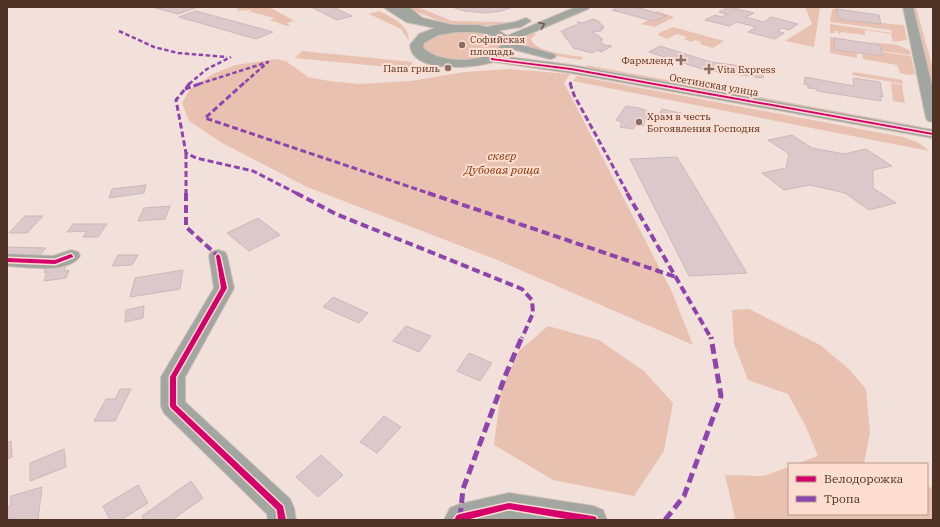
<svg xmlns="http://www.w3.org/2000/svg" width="940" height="527" font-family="'IBM Plex Serif',serif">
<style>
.green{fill:#e9c1b0}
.building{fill:#dcc7cb;stroke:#ccb7bb}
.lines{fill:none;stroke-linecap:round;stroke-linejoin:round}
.minor-casing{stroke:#d0bfb7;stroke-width:2}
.tertiary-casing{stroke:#d0bfb7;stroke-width:2}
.minor{fill:#a2a6a0;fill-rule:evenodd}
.tertiary{fill:#a2a6a0;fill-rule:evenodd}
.quiet-far3{stroke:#8e44ad;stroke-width:2.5;stroke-dasharray:4.5 2.5;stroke-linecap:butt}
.quiet-far2{stroke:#8e44ad;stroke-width:3;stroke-dasharray:6 3;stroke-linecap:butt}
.quiet-far1{stroke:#8e44ad;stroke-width:4;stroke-dasharray:8 4;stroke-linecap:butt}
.quiet{stroke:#8e44ad;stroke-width:5;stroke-dasharray:10 5;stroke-linecap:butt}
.cycleway-casing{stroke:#fcddd0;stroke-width:3}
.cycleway{fill:#d6006c;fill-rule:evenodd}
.oneway{stroke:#6c5b50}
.poi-dot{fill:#886f64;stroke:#fcddd0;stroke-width:1.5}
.labels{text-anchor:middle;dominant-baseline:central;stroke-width:4;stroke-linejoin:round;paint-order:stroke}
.far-poi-label{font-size:10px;fill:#4f3225;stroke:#fcddd0;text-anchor:start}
.far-street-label{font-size:10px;fill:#4f3225;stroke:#fcddd0}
.park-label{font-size:12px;font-style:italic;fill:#89370a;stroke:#fcddd0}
</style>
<rect width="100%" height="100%" fill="#f2e1da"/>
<!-- green -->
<g class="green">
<path d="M 232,7 L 269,7 L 300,24 L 294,21 L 287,23 L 290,25 L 287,26 L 270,20 L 274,18 L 251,12 L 246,14 L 252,10 L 235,11 L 239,9 Z"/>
<path d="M 408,7 L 418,7 L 452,21 L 500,22 L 505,23 C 475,28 453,27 425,15 C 419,13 412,11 408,7 Z"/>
<path d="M 805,7 L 820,7 L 814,47 L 785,41 L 812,24 Z"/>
<path d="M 913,7 L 916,7 L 933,69 L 933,88 Z"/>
<path d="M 836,8 L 841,10 L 837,10 L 838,19 L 880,24 L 881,23 L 904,25 L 907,40 L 893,42 L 891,34 L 865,30 L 865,35 L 841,32 L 840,34 L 838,34 L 838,31 L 835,31 L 835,33 L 830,33 L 830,24 L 892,33 L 891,30 L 830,22 L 832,10 Z"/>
<path d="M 379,11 C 392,17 409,25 409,41 L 401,29 L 369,14 Z"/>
<path d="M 657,11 L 674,17 L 655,27 L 641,24 L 648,20 L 653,21 L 665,16 L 653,13 Z"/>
<path d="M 673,27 L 724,41 L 713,48 L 700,44 L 701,42 L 695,40 L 692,42 L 684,39 L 687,37 L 677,34 L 667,39 L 658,35 L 659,33 Z"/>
<path d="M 473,30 L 493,35 L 503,43 L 499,53 L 469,61 L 444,60 L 421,49 L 424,39 L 439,32 Z"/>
<path d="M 531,32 L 536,34 L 531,39 C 534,52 570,55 583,57 L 581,60 C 571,58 527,53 525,43 C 525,38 528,35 531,32 Z"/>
<path d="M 830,37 L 848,39 L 835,38 L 835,50 L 857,53 L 857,58 L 830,53 Z"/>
<path d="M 869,42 L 898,45 L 909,50 L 911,55 L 882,51 L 880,45 Z"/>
<path d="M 302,51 L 413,62 L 408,69 L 295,58 Z"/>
<path d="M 882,52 L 911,56 L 915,74 L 909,75 L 900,73 L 897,65 L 863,59 L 862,54 L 882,56 Z"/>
<path d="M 277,59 L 286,61 L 308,77 L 329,81 L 359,84 L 411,81 L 464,72 L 509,69 L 570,74 L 564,83 L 672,292 L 693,345 L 495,259 L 307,187 L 222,143 L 189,121 L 182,103 L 190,89 L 213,74 L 235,65 Z"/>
<path d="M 586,65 L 912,125 L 918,128 L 588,67 Z"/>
<path d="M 854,72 L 902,80 L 903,84 L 852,75 Z"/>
<path d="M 577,76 L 903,137 L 919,143 L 929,151 L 573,81 Z"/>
<path d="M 891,83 L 902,85 L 905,103 L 893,101 Z"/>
<path d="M 749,309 L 820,345 L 849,369 L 866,389 L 870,432 L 864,464 L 796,464 L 818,456 L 806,427 L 788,394 L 748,380 L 734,344 L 732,310 Z"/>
<path d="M 548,326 L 599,340 L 644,371 L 673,403 L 664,451 L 634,496 L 553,480 L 494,445 L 501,392 L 519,351 Z"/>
<path d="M 789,467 L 789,514 L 927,514 L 927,488 L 933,487 L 933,520 L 726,520 L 735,518 L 725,475 L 763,476 Z"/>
</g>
<!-- building -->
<g class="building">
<path d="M 152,7 L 191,7 L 195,8 L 178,14 Z"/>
<path d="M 311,7 L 333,7 L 352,16 L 337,20 Z"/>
<path d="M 452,7 L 513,7 L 501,11 L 487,13 L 464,11 Z"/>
<path d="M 615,7 L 640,8 L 666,16 L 653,21 L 612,10 L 617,8 Z"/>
<path d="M 729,7 L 754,13 L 745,17 L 764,22 L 771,17 L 798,24 L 789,30 L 782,28 L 777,31 L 784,33 L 775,39 L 748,32 L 756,27 L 737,22 L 729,26 L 705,20 L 715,15 L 722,17 L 727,14 L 719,12 Z"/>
<path d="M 837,9 L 879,15 L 881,24 L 838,19 Z"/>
<path d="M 196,11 L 273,32 L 256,39 L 179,17 Z"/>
<path d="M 593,19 L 598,21 L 604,27 L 601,28 L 603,29 L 599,30 L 601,31 L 592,32 L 599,36 L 603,40 L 600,40 L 604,45 L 612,46 L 601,52 L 598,50 L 592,53 L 573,48 L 568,40 L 570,40 L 567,40 L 566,38 L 567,37 L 565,37 L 561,31 L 578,24 L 579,23 L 577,22 L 578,22 L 582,23 Z"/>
<path d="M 834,38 L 880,45 L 883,56 L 835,50 Z"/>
<path d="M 660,46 L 711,62 L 764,69 L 763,78 L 705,70 L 649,52 Z"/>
<path d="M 805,77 L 854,86 L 853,78 L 880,82 L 883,97 L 880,96 L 881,101 L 817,91 L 817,89 L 808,88 L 808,85 L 804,84 Z"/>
<path d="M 626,106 L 639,108 L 647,111 L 648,113 L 643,126 L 636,125 L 633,129 L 620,127 L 622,122 L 616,120 Z"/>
<path d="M 662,109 L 679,113 L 681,112 L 679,116 L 675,118 L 661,115 L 661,113 L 660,113 Z"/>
<path d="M 792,135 L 812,148 L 844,154 L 866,149 L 892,166 L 873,170 L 873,188 L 896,203 L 869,210 L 845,193 L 810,185 L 784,190 L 762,173 L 786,168 L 789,154 L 768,140 Z"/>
<path d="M 677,157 L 747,273 L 689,276 L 630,159 Z"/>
<path d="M 146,185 L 144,193 L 109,198 L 112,189 Z"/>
<path d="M 170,206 L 165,219 L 138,221 L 144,208 Z"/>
<path d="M 25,216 L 43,216 L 27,233 L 9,233 Z"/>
<path d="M 258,218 L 280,235 L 249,251 L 227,233 Z"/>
<path d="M 73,224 L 107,224 L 98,237 L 83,237 L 87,231 L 67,232 Z"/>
<path d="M 7,247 L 46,248 L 38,257 L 7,256 Z"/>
<path d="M 118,255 L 138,255 L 132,265 L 112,266 Z"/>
<path d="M 66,265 L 64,271 L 69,270 L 66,278 L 44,281 L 47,272 L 44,273 L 45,269 Z"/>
<path d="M 183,270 L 180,289 L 130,297 L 135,278 Z"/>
<path d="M 333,297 L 368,313 L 359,323 L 323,307 Z"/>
<path d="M 144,306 L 143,318 L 125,322 L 126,310 Z"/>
<path d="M 406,326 L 431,336 L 419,352 L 393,341 Z"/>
<path d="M 469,353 L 492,363 L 480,381 L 457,371 Z"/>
<path d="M 120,389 L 131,389 L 115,421 L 94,421 L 106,399 L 115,399 Z"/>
<path d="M 384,416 L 401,427 L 377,453 L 360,442 Z"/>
<path d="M 11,441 L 12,457 L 7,459 L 7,443 Z"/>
<path d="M 64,449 L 66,467 L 30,481 L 30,463 Z"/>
<path d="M 321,455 L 343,475 L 318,497 L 296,477 Z"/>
<path d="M 191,481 L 203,498 L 172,520 L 144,520 L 142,516 Z"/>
<path d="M 138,485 L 148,503 L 121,520 L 110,520 L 103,506 Z"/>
<path d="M 42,487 L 38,520 L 14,520 L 14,517 L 7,520 L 7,507 L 10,506 L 11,496 Z"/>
</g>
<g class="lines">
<!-- minor casing -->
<g class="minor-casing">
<g id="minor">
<path d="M 398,7 L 409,7 L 427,22 L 422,25 L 418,24 Z"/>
<path d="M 576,7 L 590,7 L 588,9 L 510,42 L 554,54 L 556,56 L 554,58 L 550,59 L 504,47 L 502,45 L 504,43 L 500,40 L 502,38 Z"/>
<path d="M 903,7 L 913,7 L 933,90 L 933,122 L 928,121 L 926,118 Z"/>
<path d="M 526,18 L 531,21 L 521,27 L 484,33 L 479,30 L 480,28 L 515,22 Z"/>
<path d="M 492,55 L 571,65 L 933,130 L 933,138 L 571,73 L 488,61 L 486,59 L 488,57 Z"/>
<path d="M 71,250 L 78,252 L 80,256 C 69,274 26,267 7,266 L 7,254 L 53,256 Z"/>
<path d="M 218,250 L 225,252 L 227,256 L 234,288 L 185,377 L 185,402 L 290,499 L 294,508 L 296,520 L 268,520 L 267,514 L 164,413 L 161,406 L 161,377 L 214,288 L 209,256 L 211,252 Z"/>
<path d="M 509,493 L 593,506 L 603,510 L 607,520 L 444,520 L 450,508 L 460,504 Z"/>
</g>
</g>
<!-- tertiary casing -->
<g class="tertiary-casing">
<path id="tertiary" d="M 383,7 L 397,7 L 414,16 L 453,25 L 478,25 L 498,30 L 509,37 L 514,45 C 509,52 505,58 496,61 C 478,68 412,75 410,45 L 419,34 L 435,28 L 406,22 ZM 457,32 C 472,32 493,30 501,45 C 487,65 440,64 423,48 L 424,43 L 438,35 Z"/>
</g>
<!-- minor -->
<use href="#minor" class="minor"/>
<!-- tertiary -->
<use href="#tertiary" class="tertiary"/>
<!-- quiet-far3 -->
<g class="quiet-far3">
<path d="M 119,31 L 154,47 L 178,53 L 227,57"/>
<path d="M 570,82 L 571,84"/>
<path d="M 189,84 L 207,69 L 231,57"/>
<path d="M 199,84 L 268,62 L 243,84"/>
</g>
<!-- quiet-far2 -->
<g class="quiet-far2">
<path d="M 190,83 L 176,100 L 186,153 L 196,158 L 253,171 L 298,194"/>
<path d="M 244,83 L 205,118 L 431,194"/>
<path d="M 570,83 L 574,95 L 628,194"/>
<path d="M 185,89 L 202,83"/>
<path d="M 186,153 L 186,194"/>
</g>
<!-- quiet-far1 -->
<g class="quiet-far1">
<path d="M 186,193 L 186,227 L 218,256"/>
<path d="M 296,193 L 336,214 L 522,289 L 532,300 L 533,313 L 522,338"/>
<path d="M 428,193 L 676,277"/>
<path d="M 627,193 L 711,338"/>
</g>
<!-- quiet -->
<g class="quiet">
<path d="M 460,518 L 463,489 L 506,374 L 522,337"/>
<path d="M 665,520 L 684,496 L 721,396 L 711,337"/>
</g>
<!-- cycleway casing -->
<g class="cycleway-casing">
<g id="cycleway">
<path d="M 491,58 L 571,68 L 933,133 L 933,135 L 571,70 L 492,60 L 491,60 Z"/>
<path d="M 71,254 L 73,256 L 73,257 L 55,264 L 7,262 L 7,258 L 55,260 Z"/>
<path d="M 218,254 L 220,256 L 227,288 L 176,377 L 176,405 L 283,506 L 286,520 L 278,520 L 277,510 L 171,408 L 170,406 L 170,377 L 221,288 L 216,256 Z"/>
<path d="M 509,503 L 593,516 L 596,517 L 597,520 L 572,520 L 509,509 L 466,520 L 454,520 L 457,515 L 460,514 Z"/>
</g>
</g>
<!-- cycleway -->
<use href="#cycleway" class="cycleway"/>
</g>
<!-- one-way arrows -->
<defs><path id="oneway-chevron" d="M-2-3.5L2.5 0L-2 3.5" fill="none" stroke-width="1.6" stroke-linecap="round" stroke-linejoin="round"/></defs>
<use class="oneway" href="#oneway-chevron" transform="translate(542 25) rotate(-22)"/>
<!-- markers -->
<g class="poi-dot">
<circle cx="462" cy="45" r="4"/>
<path d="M679 54h4v4h4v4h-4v4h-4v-4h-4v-4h4z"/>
<circle cx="448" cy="68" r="4"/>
<path d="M707 63h4v4h4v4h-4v4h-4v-4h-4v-4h4z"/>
<circle cx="639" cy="122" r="4"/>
</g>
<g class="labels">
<!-- far-poi labels -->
<g class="far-poi-label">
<text x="470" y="39">Софийская<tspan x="470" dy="12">площадь</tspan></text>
<text x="673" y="60" text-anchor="end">Фармленд</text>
<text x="440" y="68" text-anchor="end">Папа гриль</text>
<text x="717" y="69">Vita Express</text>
<text x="647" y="116">Храм в честь<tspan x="647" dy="12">Богоявления Господня</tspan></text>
</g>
<!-- far-street labels -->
<g class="far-street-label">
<text transform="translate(714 85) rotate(10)">Осетинская улица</text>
</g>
<!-- park labels -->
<g class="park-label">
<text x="502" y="155">сквер<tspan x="502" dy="14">Дубовая роща</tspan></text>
</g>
</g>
<!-- border -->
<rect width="940" height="527" fill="none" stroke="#4f3225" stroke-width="16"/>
<!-- legend -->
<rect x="788" y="463" width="140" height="52" fill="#fcddd0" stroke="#b7998c"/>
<rect x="796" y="476" width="20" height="6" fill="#d6006c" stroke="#b7998c"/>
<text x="824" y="483" font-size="12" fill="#4f3225">Велодорожка</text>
<rect x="796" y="496" width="20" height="6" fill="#8e44ad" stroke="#b7998c"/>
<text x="824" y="503" font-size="12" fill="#4f3225">Тропа</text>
</svg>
